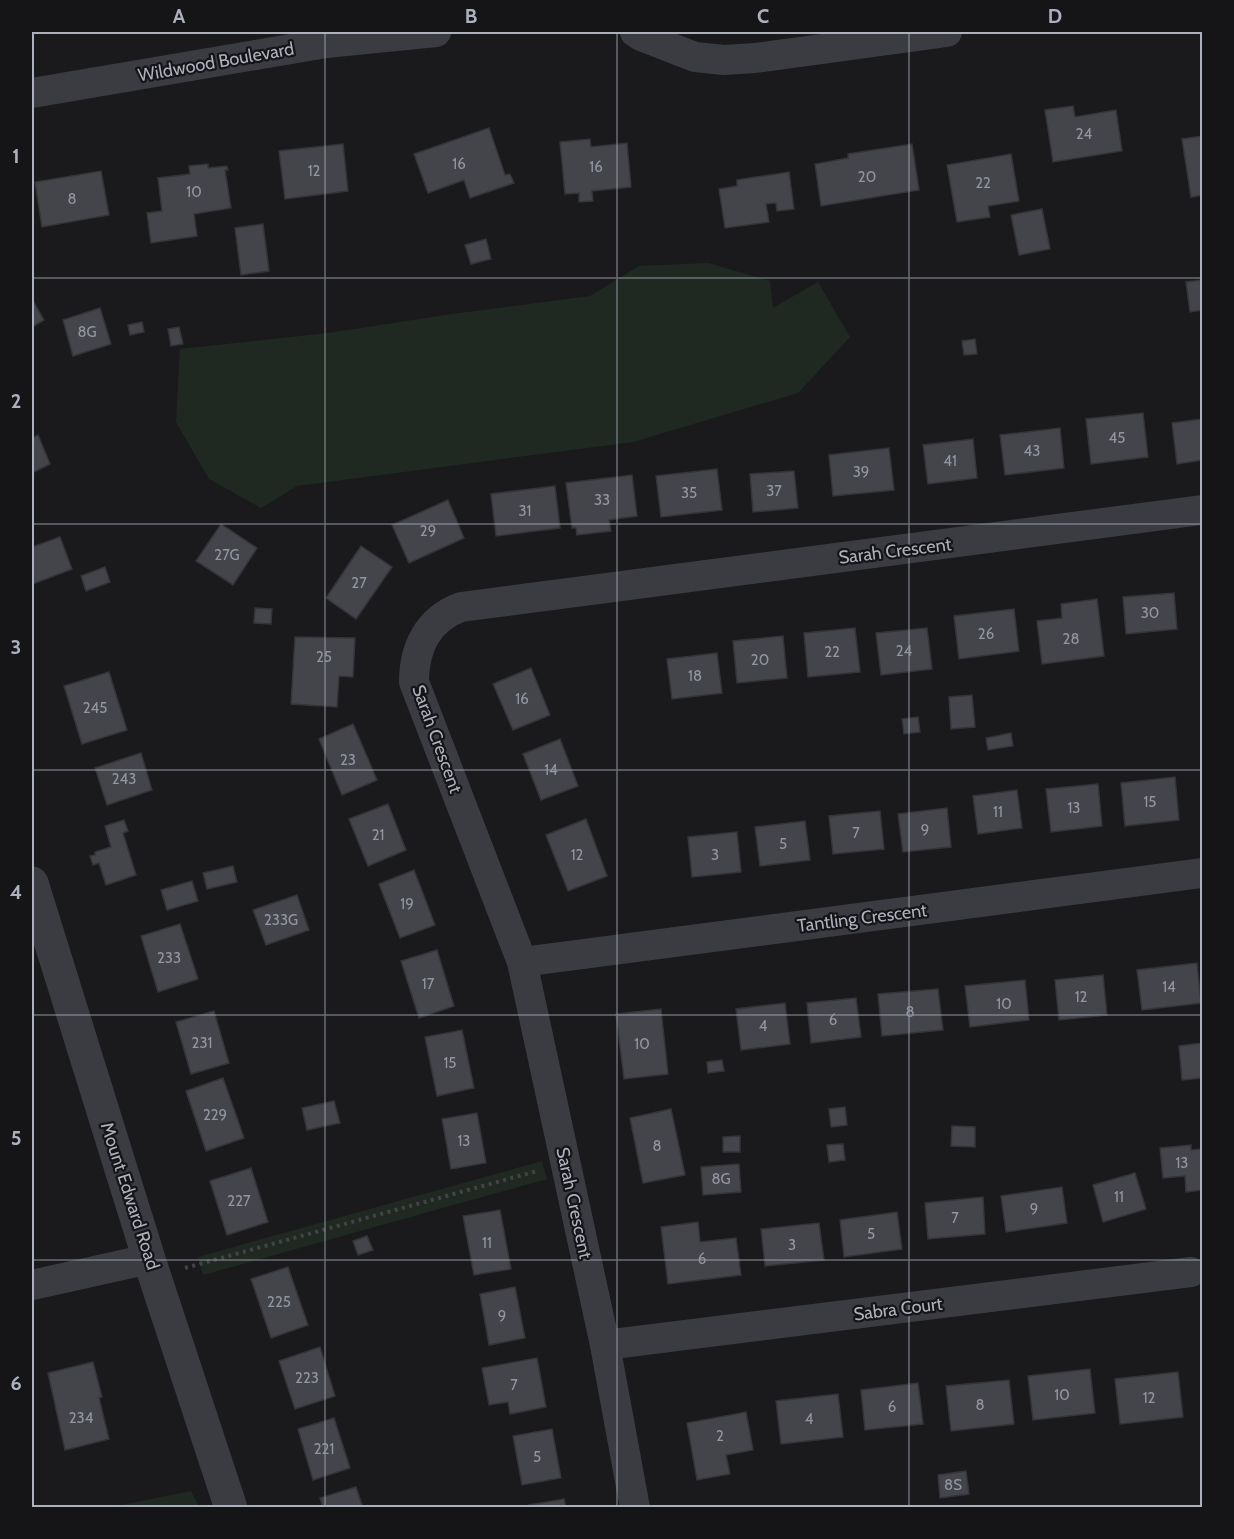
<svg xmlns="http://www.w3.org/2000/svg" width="1234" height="1539" viewBox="0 0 1234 1539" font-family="Cabin,sans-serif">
	<rect width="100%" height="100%" fill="#1a1a1d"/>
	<g fill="#1f2921">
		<path d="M708,263l62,18 3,27 45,-26 32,55 -52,56 -165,49 -336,44 -36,22 -52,-29 -33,-57 4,-73 148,-16 124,-19 138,-18 49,-30z"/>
		<path d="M542,1161l5,18 -344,96 -5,-18z"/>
		<path d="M191,1491l8,16h-87z"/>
	</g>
	<g fill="#44454a" stroke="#343439" stroke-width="1.5">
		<path d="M1073,106l2,11 41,-7 6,41 -69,11 -8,-52z"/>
		<path d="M489,128l16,47 5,-1 4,9 -44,15 -6,-18 -36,13 -14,-39z"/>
		<path d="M1202,136v59l-11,2 -9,-58z"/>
		<path d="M590,139l1,8 36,-4 4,44 -39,4 1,10 -14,1v-9l-14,1 -5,-52z"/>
		<path d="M343,144l5,47 -63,8 -6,-48z"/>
		<path d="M912,144l7,46 -98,16 -6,-42 33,-6v-4z"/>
		<path d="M1011,154l8,47 -31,5 2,11 -33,5 -10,-57z"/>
		<path d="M208,164v4l19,-2 1,4h-3l6,38 -37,6 3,22 -46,7 -4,-30 15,-2 -4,-33 32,-4 -1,-8z"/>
		<path d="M101,171l8,44 -67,12 -7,-45z"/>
		<path d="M789,172l5,37 -17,2 -1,-8 -10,1 3,18 -44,6 -6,-39 18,-3v-6z"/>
		<path d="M1042,209l8,40 -31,6 -8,-40z"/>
		<path d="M263,224l6,47 -28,4 -6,-47z"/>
		<path d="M486,239l5,20 -20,5 -6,-19z"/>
		<path d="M1202,280v30l-12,2 -4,-30z"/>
		<path d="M32,299l12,21 -12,7z"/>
		<path d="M100,308l11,36 -38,12 -10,-36z"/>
		<path d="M142,322l2,10 -14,3 -2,-10z"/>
		<path d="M179,327l4,17 -12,2 -3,-17z"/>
		<path d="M975,339l2,15 -13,1 -2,-14z"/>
		<path d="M1143,413l5,44 -57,7 -5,-45z"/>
		<path d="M1202,419v41l-25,4 -5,-41z"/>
		<path d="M1060,428l4,40 -59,7 -5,-40z"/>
		<path d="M38,435l12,29 -18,9v-35z"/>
		<path d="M973,439l4,39 -49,6 -5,-39z"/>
		<path d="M889,448l5,42 -61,6 -4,-41z"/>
		<path d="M717,469l5,41 -61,7 -5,-41z"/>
		<path d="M794,471l4,37 -45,4 -3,-38z"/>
		<path d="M632,475l5,41 -28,4 2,11 -34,4 -1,-7h-4l-6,-45z"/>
		<path d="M555,486l5,42 -64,8 -5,-42z"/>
		<path d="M448,500l16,38 -55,25 -17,-38z"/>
		<path d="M221,524l36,24 -24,37 -37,-24z"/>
		<path d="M60,537l12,32 -39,15 -1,-37z"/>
		<path d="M361,546l31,21 -36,52 -30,-21z"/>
		<path d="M105,567l5,15 -24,9 -5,-15z"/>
		<path d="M1174,593l3,36 -51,5 -3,-37z"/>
		<path d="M1097,599l7,57 -62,8 -5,-43 25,-3 -1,-14z"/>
		<path d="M255,608l17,1 -1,15 -17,-1z"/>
		<path d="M1014,609l5,42 -60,8 -5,-43z"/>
		<path d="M855,628l5,44 -52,5 -4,-44z"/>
		<path d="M927,628l5,41 -51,6 -5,-42z"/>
		<path d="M783,636l4,42 -50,5 -4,-42z"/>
		<path d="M295,637l60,1 -2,39 -14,-1 -2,31 -46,-3z"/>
		<path d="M717,653l5,40 -50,6 -5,-40z"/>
		<path d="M531,668l19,47 -37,15 -20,-46z"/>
		<path d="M109,672l18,58 -45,14 -18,-58z"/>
		<path d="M972,695l3,32 -24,2 -2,-32z"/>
		<path d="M918,717l2,15 -16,2 -2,-15z"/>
		<path d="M353,724l24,56 -35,15 -23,-56z"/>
		<path d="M1011,733l2,13 -25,4 -2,-12z"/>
		<path d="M560,739l18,47 -37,14 -18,-46z"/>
		<path d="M141,753l11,37 -45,15 -12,-37z"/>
		<path d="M1175,777l4,43 -54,6 -4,-43z"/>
		<path d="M1098,784l4,42 -51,6 -5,-43z"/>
		<path d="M1017,790l5,38 -44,6 -5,-38z"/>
		<path d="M388,804l18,46 -38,16 -19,-47z"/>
		<path d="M947,808l4,39 -48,5 -5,-38z"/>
		<path d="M880,811l4,38 -51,5 -4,-38z"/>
		<path d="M586,819l21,57 -39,15 -22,-56z"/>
		<path d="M124,820l4,11 -5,2 13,42 -30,10 -7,-22 -6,2 -3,-9 5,-1v-3l16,-5 -6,-21z"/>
		<path d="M805,821l5,39 -50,6 -5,-39z"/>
		<path d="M737,832l4,40 -49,5 -4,-40z"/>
		<path d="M233,866l4,16 -30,7 -4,-16z"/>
		<path d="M414,870l21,55 -35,13 -21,-54z"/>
		<path d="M192,881l6,20 -31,9 -6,-20z"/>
		<path d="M297,895l12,35 -43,15 -13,-35z"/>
		<path d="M180,924l18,55 -40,13 -17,-56z"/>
		<path d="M437,950l17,56 -35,12 -18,-57z"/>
		<path d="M1197,963l4,40 -59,7 -5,-40z"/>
		<path d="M1103,975l4,40 -48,5 -4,-40z"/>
		<path d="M1025,980l4,40 -59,7 -5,-41z"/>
		<path d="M938,989l5,41 -61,6 -4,-42z"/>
		<path d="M856,998l5,39 -50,6 -4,-40z"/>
		<path d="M785,1003l5,41 -49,6 -5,-41z"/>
		<path d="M661,1009l7,65 -44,5 -8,-65z"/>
		<path d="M214,1011l15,52 -38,11 -15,-52z"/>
		<path d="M462,1030l12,58 -37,8 -12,-59z"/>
		<path d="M1202,1043v35l-20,2 -3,-34z"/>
		<path d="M722,1060l2,11 -16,2 -1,-11z"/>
		<path d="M223,1078l21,60 -38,13 -20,-60z"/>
		<path d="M334,1101l6,22 -33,7 -5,-22z"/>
		<path d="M845,1107l2,18 -16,2 -2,-18z"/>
		<path d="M671,1109l14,66 -42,8 -13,-65z"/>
		<path d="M477,1113l9,50 -35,6 -9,-50z"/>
		<path d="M952,1126l23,1v20l-24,-1z"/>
		<path d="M740,1136v16h-17v-15z"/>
		<path d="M843,1144l2,16 -16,2 -2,-17z"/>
		<path d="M1191,1145v5l11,-1v41l-16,2 -1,-16 -22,2 -3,-30z"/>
		<path d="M739,1164l2,28 -38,3 -2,-28z"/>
		<path d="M251,1168l17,54 -41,13 -17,-54z"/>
		<path d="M1135,1173l11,36 -43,13 -10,-37z"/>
		<path d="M1062,1187l5,36 -61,9 -5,-36z"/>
		<path d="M983,1197l2,37 -57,5 -3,-36z"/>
		<path d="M500,1210l11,59 -37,6 -11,-59z"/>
		<path d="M897,1212l5,37 -58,8 -4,-37z"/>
		<path d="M698,1222l2,20 36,-4 5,37 -73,9 -7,-57z"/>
		<path d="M819,1223l5,37 -59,6 -4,-37z"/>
		<path d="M367,1236l6,14 -15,5 -5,-14z"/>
		<path d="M288,1267l20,58 -37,13 -20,-59z"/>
		<path d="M515,1287l10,51 -36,7 -9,-51z"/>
		<path d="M320,1347l15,49 -40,13 -16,-48z"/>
		<path d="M537,1358l9,49 -36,7 -2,-12 -19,3 -7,-37z"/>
		<path d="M93,1362l9,35 -3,1 10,41 -44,11 -17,-77z"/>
		<path d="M1090,1369l5,44 -62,7 -5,-44z"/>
		<path d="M1178,1372l5,45 -63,7 -5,-45z"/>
		<path d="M1009,1380l5,44 -63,7 -5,-45z"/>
		<path d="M918,1383l5,41 -58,6 -4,-40z"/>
		<path d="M838,1394l5,43 -62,7 -5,-43z"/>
		<path d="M746,1412l7,38 -27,5 4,19 -33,6 -10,-57z"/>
		<path d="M334,1418l16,50 -37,12 -15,-51z"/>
		<path d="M552,1429l9,49 -39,7 -9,-49z"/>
		<path d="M966,1471l3,23 -29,4 -2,-23z"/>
		<path d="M356,1487l7,21h-40l-3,-10z"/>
		<path d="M564,1499l2,9h-37v-3z"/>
	</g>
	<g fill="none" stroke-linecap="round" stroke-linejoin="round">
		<path stroke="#414349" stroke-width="4" stroke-dasharray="3 4.5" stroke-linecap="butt" d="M185,1268l352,-97"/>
		<g stroke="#3b3c42" stroke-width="30">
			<path d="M635,32l6,4 54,21 29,3 31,-2 192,-26"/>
			<path d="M32,93l294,-50 110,-11"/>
			<path d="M522,962l680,-89"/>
			<path d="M32,1285l117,-26"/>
			<path d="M605,1345l586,-73"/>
			<path d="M635,1508l-30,-163 -83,-383 -108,-280c0,-34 14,-63 47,-75l741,-97"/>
		</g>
		<path stroke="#3b3c42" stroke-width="33" d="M32,883l117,376 82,249"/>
	</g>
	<path fill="none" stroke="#acb1bd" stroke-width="1.5" stroke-opacity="0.55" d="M325,32v1476M617,32v1476M909,32v1476M32,278h1170M32,524h1170M32,770h1170M32,1015h1170M32,1260h1170"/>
	<g text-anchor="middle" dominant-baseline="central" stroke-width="4.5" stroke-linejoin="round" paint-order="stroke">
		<g font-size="15" fill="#9296a0">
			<text x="1084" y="134">24</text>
			<text x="459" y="164">16</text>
			<text x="596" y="167">16</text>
			<text x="314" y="171">12</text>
			<text x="867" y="177">20</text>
			<text x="983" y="183">22</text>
			<text x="194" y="192">10</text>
			<text x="72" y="199">8</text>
			<text x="87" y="332">8G</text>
			<text x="1117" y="438">45</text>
			<text x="1032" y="451">43</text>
			<text x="950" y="461">41</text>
			<text x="861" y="472">39</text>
			<text x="774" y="491">37</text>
			<text x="689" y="493">35</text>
			<text x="602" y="500">33</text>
			<text x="525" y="511">31</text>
			<text x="428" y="531">29</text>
			<text x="227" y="555">27G</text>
			<text x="359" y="583">27</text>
			<text x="1150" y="613">30</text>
			<text x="986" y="634">26</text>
			<text x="1071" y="639">28</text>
			<text x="904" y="651">24</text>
			<text x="832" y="652">22</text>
			<text x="324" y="657">25</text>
			<text x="760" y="660">20</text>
			<text x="695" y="676">18</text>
			<text x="522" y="699">16</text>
			<text x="95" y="708">245</text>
			<text x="348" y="760">23</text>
			<text x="551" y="770">14</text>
			<text x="124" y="779">243</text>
			<text x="1150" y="802">15</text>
			<text x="1074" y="808">13</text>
			<text x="998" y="812">11</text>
			<text x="925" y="830">9</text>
			<text x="856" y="833">7</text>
			<text x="378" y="835">21</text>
			<text x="783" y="844">5</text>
			<text x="577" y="855">12</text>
			<text x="715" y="855">3</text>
			<text x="407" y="904">19</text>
			<text x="281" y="920">233G</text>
			<text x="169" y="958">233</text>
			<text x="428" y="984">17</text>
			<text x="1169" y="987">14</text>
			<text x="1081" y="997">12</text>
			<text x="1004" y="1004">10</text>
			<text x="910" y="1012">8</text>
			<text x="833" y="1020">6</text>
			<text x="763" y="1026">4</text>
			<text x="202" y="1043">231</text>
			<text x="642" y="1044">10</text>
			<text x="450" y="1063">15</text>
			<text x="215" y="1115">229</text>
			<text x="464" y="1141">13</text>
			<text x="657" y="1146">8</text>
			<text x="1182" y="1163">13</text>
			<text x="721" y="1179">8G</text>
			<text x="1119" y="1197">11</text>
			<text x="239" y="1201">227</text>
			<text x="1034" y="1209">9</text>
			<text x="955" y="1218">7</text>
			<text x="871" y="1234">5</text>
			<text x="487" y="1243">11</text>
			<text x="792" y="1245">3</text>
			<text x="702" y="1259">6</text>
			<text x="279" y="1302">225</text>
			<text x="502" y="1316">9</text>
			<text x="307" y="1378">223</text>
			<text x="514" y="1385">7</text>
			<text x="1062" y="1395">10</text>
			<text x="1149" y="1398">12</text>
			<text x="980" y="1405">8</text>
			<text x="892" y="1407">6</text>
			<text x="81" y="1418">234</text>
			<text x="809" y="1419">4</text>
			<text x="720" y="1436">2</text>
			<text x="324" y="1449">221</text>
			<text x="537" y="1457">5</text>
			<text x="953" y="1485">8S</text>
		</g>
		<g font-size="18" fill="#acb1bd" stroke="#151518">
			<text transform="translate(216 62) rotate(-10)">Wildwood Boulevard</text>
			<text transform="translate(895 551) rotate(-7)">Sarah Crescent</text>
			<text transform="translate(437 739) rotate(70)">Sarah Crescent</text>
			<text transform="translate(862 918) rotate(-7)">Tantling Crescent</text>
			<text transform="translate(130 1196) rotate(72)">Mount Edward Road</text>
			<text transform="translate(574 1203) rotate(78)">Sarah Crescent</text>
			<text transform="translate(898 1309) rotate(-7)">Sabra Court</text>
		</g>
	</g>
	<rect width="1234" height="1539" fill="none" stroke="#151518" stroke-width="66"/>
	<rect x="33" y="33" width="1168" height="1473" fill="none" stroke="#acb1bd" stroke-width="2"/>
	<g font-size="20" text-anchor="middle" font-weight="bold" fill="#acb1bd">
		<text x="179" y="23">A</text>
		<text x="471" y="23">B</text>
		<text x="763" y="23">C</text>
		<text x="1055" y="23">D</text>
		<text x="16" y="163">1</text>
		<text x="16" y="408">2</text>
		<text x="16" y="654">3</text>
		<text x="16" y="899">4</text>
		<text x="16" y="1145">5</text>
		<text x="16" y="1390">6</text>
	</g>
</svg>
